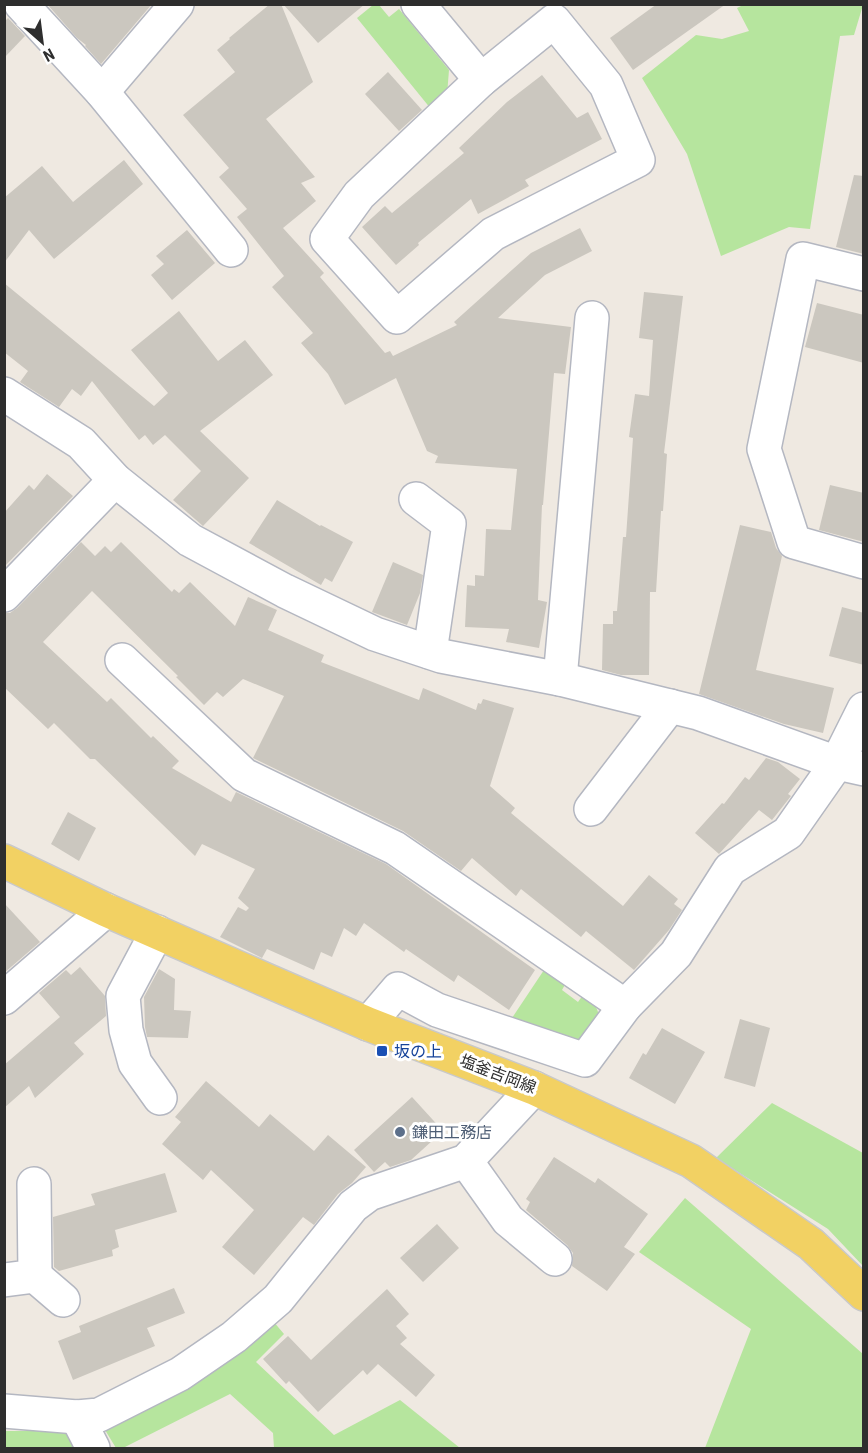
<svg xmlns="http://www.w3.org/2000/svg" width="868" height="1453" viewBox="0 0 868 1453" font-family="'Roboto Condensed','Noto Sans JP',sans-serif">
	<rect width="100%" height="100%" fill="#efe9e1"/>
	<g fill="#b6e59e">
		<path d="M373,5h6l10,12 10,-8 50,61 -2,25 -16,14 -74,-91z"/>
		<path d="M743,5h120l-9,30 -14,1 -30,193 -21,-2 -68,29 -34,-102 -45,-76 54,-43 26,4 27,-8 -12,-23z"/>
		<path d="M546,967l21,14 -5,9 16,12 7,-10 7,5 8,20 -11,19 -18,6 -59,-24z"/>
		<path d="M772,1103l91,50v113l-35,-37 -112,-71z"/>
		<path d="M685,1198l178,156v94h-158l46,-119 -112,-77z"/>
		<path d="M273,1321l11,13 -28,28 78,73 66,-35 60,48h-186l-1,-15 -43,-39 -107,54h-7l-14,-23z"/>
		<path d="M4,1431h67l7,17h-73z"/>
	</g>
	<g fill="#cbc7bf">
		<path d="M47,4h105l-51,60 -16,-18 1,-1 -9,-7z"/>
		<path d="M270,4h11l32,78 -47,37 49,58 -14,6 15,18 -33,27 41,45 -4,4 65,76 5,-2 3,5 64,-31 -3,-3 77,-69 49,-25 12,23 -47,24 -47,43 73,9 -6,47 -11,-1 -11,132h-1l-4,95 9,2 -8,46 -33,-6 3,-13 -44,-2 2,-42 8,1v-11l9,1 2,-47 25,1 6,-61 -82,-6 3,-7 -11,-5 -31,-73 -51,27 -17,-31 -27,-31 12,-10 -41,-46 12,-11 -47,-59 10,-8 -28,-32 10,-9 -46,-53 52,-43 -18,-22 13,-11 -1,-1z"/>
		<path d="M283,4h82l-47,39z"/>
		<path d="M657,4h69l-93,66 -23,-32z"/>
		<path d="M8,18l17,18 -21,22v-36z"/>
		<path d="M388,72l34,38 -23,21 -34,-37z"/>
		<path d="M542,75l35,43 11,-6 14,27 -77,41 4,6 -51,28 -7,-15 -53,44 1,2 -23,20 -34,-38 23,-21 7,7 72,-60 -5,-5 48,-46z"/>
		<path d="M124,160l19,24 -89,75 -25,-29 -25,33v-65l38,-32 31,36z"/>
		<path d="M854,175l10,1v78l-28,-7z"/>
		<path d="M187,230l28,33 -43,37 -21,-25 13,-11 -8,-8z"/>
		<path d="M4,283l150,123 14,-13 -37,-43 48,-39 39,50 27,-21 28,35 -73,56 49,47 -46,48 -30,-26 28,-29 -36,-36 -12,10 -8,-10 -6,5 -47,-59 -11,15 -9,-7 -13,18 -39,-25 8,-11 -24,-19z"/>
		<path d="M644,292l39,4 -19,157 3,1 -4,57h-2l-5,81h-6l-1,83h-28l-19,-5 1,-46h10v-13h4l6,-74h3l7,-99 -4,-1 6,-43 14,2 4,-56 -14,-2z"/>
		<path d="M817,303l47,12v48l-59,-16z"/>
		<path d="M47,474l26,22 -69,71v-54l25,-28 5,5z"/>
		<path d="M830,485l34,8v49l-45,-12z"/>
		<path d="M277,500l43,26 1,-1 32,17 -21,40 -7,-4 -4,7 -72,-42z"/>
		<path d="M740,525l31,7 5,16 6,8 -26,114 78,18 -11,45 -39,-9 -85,-30z"/>
		<path d="M81,542l14,14 10,-10 6,6 10,-10 51,50 2,-3 5,4 11,-11 45,44 13,-29 29,13 -9,20 56,25 -3,7 98,38 4,-12 53,22 2,-7 3,1 2,-5 31,9 -24,78 25,22 -4,5 112,93 26,-31 29,24 -4,5 8,6 -13,20 -35,40 -48,-39 -5,6 -60,-48 -5,7 -44,-38 -11,13 -58,-40 -148,-72 -2,-1 31,-62 -41,-17 -20,18 -6,-5 -13,13 -28,-28 2,-1 -86,-85 -49,51 64,60 4,-4 40,40 2,-2 26,25 -7,7 59,34 5,-10 150,72 149,106 -26,40 -51,-35 -4,7 -48,-33 -2,3 -40,-29 -8,13 -12,-8 -12,29 -11,-5 -7,18 -47,-21 -5,9 -42,-21 18,-30 8,4 3,-3 -11,-10 17,-29 -53,-25 -7,12 -100,-97h-5l-36,-36 -6,6 -44,-42v-74h6l7,-5z"/>
		<path d="M393,562l30,13 -3,18 -13,32 -35,-13z"/>
		<path d="M842,607l22,6v52l-35,-9z"/>
		<path d="M766,758l12,4 22,17 -12,15 3,2 -19,24 -13,-10 -40,44 -24,-21 27,-30 2,1 21,-27 4,3z"/>
		<path d="M68,812l28,16 -17,33 -28,-17z"/>
		<path d="M4,903l36,39 -36,31z"/>
		<path d="M80,967l25,29 1,20 -32,27 10,11 -49,44 -6,-12 -25,22v-43l56,-48 -21,-24 27,-23 5,5z"/>
		<path d="M159,969l16,10 -1,31 17,1 -3,27 -41,-1 -2,-10 -1,-30z"/>
		<path d="M740,1019l30,9 -15,59 -31,-9z"/>
		<path d="M662,1028l43,24 -30,52 -46,-26 14,-25 3,2z"/>
		<path d="M206,1081l53,46 11,-13 44,37 14,-16 38,32 -14,16 -14,11 -24,31 -11,-8 -49,58 -32,-28 32,-37 -43,-40 -8,10 -41,-36 19,-22 -6,-5z"/>
		<path d="M412,1097l31,34 -32,29 -21,7 -5,-5 -11,10 -20,-22z"/>
		<path d="M554,1157l41,26 3,-5 50,36 -24,33 11,7 -28,37 -35,-25 1,-13 -6,-8 -41,-35 4,-8 -4,-3z"/>
		<path d="M165,1173l12,39 -62,18 4,17 -7,3 1,6 -54,15 -5,-4 -1,-50 42,-12 -4,-11z"/>
		<path d="M437,1224l22,24 -36,34 -23,-24z"/>
		<path d="M174,1288l11,25 -38,15 8,18 -82,34 -15,-39 23,-9 -2,-6z"/>
		<path d="M387,1289l22,25 -13,12 11,12 -7,6 35,31 -19,22 -38,-33 -11,11 -4,-5 -45,42 -29,-31 -3,3 -23,-25 25,-23 23,24z"/>
	</g>
	<g fill="none" stroke-linecap="round" stroke-linejoin="round">
		<defs>
			<g id="minor">
				<path d="M21,4l81,88 129,158"/>
				<path d="M418,4l63,76"/>
				<path d="M554,21l52,64 32,75 -145,74 -96,83 -70,-78 32,-44 122,-115z"/>
				<path d="M102,92l75,-88"/>
				<path d="M864,274l-61,-15 -39,190 30,93 70,20"/>
				<path d="M4,394l77,49 34,37 75,60 95,51 90,43 66,22 119,23 138,34 139,50 27,6"/>
				<path d="M416,499l33,25 -19,128"/>
				<path d="M4,595l111,-115"/>
				<path d="M122,660l122,115 151,73 230,158 51,-52 54,-85 58,-36 49,-70 27,-54"/>
				<path d="M560,679l32,-361"/>
				<path d="M591,809l79,-103"/>
				<path d="M157,932l-34,64 3,34 9,33 25,35"/>
				<path d="M4,998l102,-88"/>
				<path d="M368,1024l30,-35 39,21 148,50 40,-54"/>
				<path d="M466,1161l42,59 47,39"/>
				<path d="M35,1276l28,24"/>
				<path d="M4,1280l31,-4 -1,-92"/>
				<path d="M4,1411l73,6 22,-2 81,-41 54,-37 44,-38 75,-93 16,-12 97,-33 68,-73"/>
				<path d="M77,1417l16,31"/>
			</g>
			<path id="major" d="M4,861l102,49 160,70 102,44 166,64 157,73 120,83 53,50"/>
		</defs>
		<use href="#minor" stroke="#b4b7c1" stroke-width="36"/>
		<use href="#major" stroke="#c9c9c9" stroke-width="36"/>
		<use href="#minor" stroke="#fff" stroke-width="33"/>
		<use href="#major" stroke="#f2d163" stroke-width="33"/>
	</g>
	<rect fill="#1a4fb4" stroke="#fff" stroke-width="2" x="376" y="1045" width="12" height="12" rx="3"/>
	<circle fill="#5c6f8a" stroke="#fff" stroke-width="2" cx="400" cy="1132" r="6"/>
	<g text-anchor="middle" dominant-baseline="central" stroke-width="6" stroke-linejoin="round" paint-order="stroke">
		<g font-size="16" fill="#164399" stroke="#fff" text-anchor="start">
			<text x="394" y="1051">坂の上</text>
		</g>
		<g font-size="16" fill="#2e2e2e" stroke="#fff">
			<text transform="translate(498 1074) rotate(21)">塩釜吉岡線</text>
		</g>
		<g font-size="16" fill="#4e5e75" stroke="#fff" text-anchor="start">
			<text x="412" y="1132">鎌田工務店</text>
		</g>
	</g>
	<rect width="868" height="1453" fill="none" stroke="#2e2e2e" stroke-width="12"/>
	<g transform="translate(42 42) rotate(152)" stroke="#ffffff" stroke-width="4.5" paint-order="stroke">
	<path d="M0-4.5L10 22L0 15L-10 22Z" fill="#2e2e2e"/>
	<text y="-9" font-size="16" font-weight="bold" text-anchor="middle" fill="#2e2e2e">N</text>
	</g>
</svg>
